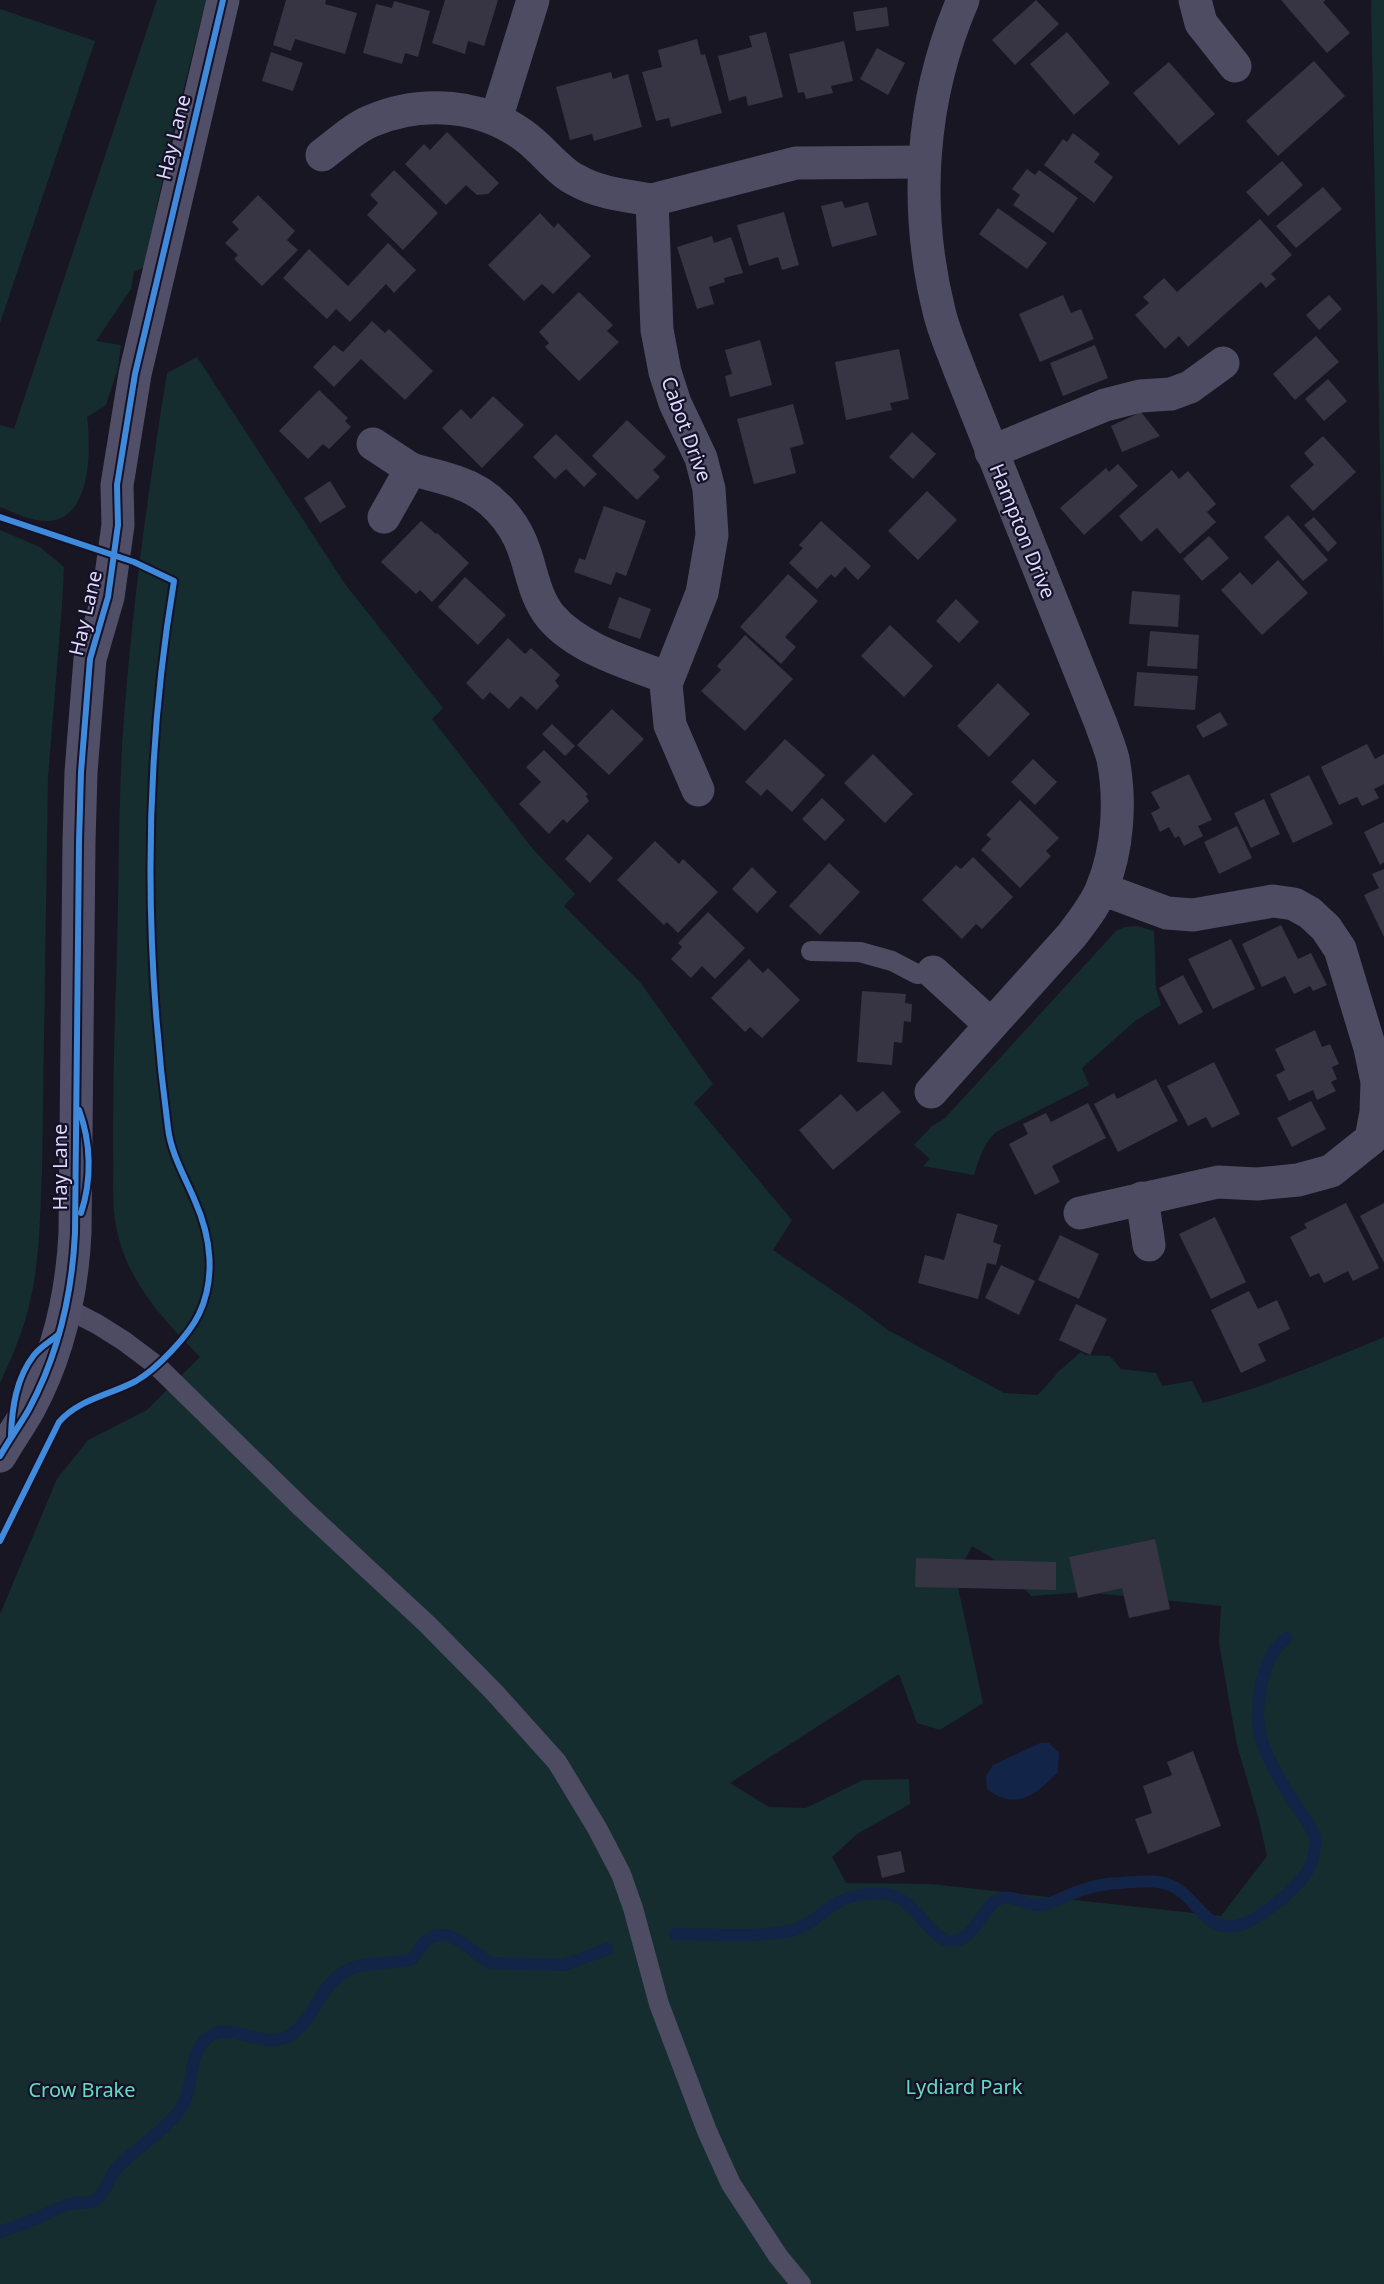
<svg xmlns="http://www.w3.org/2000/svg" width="1384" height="2284" viewBox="0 0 1384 2284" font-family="'Noto Sans',sans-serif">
	<rect width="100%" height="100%" fill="#181622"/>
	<g fill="#152d2f" fill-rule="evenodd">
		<path d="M157,0h49l-35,139 -27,128 -10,5 -3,17 -35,52 25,4 -3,23 -12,37 -19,12c4,30 5,101 -38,104 -17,1 -33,-8 -49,-14v-82l14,4z"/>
		<path d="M1371,0h13v663z"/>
		<path d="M0,9l95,32 -95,282z"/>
		<path d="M197,357l148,227 98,124 -11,11 100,129 43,46 -11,12 76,76 73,102 -19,19 98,117 -19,30 87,59 28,21 116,63 34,2 21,-24 22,-19 4,3 25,1 11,13 35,4 6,13 30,-5 11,22c63,-16 120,-41 181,-66v947h-1384v-670l57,-135 31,-39 59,-30 53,-53c-37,-38 -71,-73 -83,-126 -6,-26 -3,-55 -4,-81 0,-56 1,-112 3,-168 3,-78 2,-157 6,-235 8,-125 25,-250 45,-374zM972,1546l33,20 26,30 54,-4 136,14 -2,37 18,102 22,75 8,36 -46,60 -290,-32 -85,-1 -14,-26 25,-23 53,-30 -1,-25 -46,1 -57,28 -37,-1 -39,-24 169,-109 18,49 23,7 43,-27 -27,-125z"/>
		<path d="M0,530l40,17 24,20 -2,39 -14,171 -6,395c-2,41 -2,84 -11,125 -6,30 -18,58 -31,86z"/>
		<path d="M1137,926l17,5 2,57 5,17 -26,16 -53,47 7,17 -93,47c-13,12 -17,27 -22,43l-51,-9 7,-7 -16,-14 18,-19 13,-8 171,-187 9,-4z"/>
	</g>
	<path fill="#122447" d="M1040,1743h9l10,10 -1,19c-21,22 -43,40 -71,17l-1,-13 7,-11z"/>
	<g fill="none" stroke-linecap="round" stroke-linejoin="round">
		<g stroke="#122447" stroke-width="12">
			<path d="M675,1934c32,0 93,5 121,-5 18,-6 26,-18 41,-26 13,-8 33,-10 48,-9 30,2 44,46 66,47 23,1 30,-32 46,-41 15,-8 27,6 42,5 11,0 22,-7 32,-11 15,-6 32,-11 48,-11 18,-1 41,-5 57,5 20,11 30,43 59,38 21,-3 63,-38 73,-56 4,-6 6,-16 7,-23 2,-16 -12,-31 -20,-43 -13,-21 -30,-47 -35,-70 -5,-25 0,-60 13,-81 3,-6 9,-10 13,-15"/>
			<path d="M0,2232c13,-5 27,-9 40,-15 11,-5 22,-12 34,-14 9,-1 15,2 23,-4 9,-8 12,-22 20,-31 18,-20 54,-41 66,-63 11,-20 5,-48 22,-65 23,-22 53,8 79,-2 26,-9 34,-48 57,-64 19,-14 49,-9 71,-15 5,-6 10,-15 15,-19 23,-17 45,13 63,23l74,2 44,-16"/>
		</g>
	</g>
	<g fill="#373444">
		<path d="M286,0h40l-1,4 32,9 -12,41 -50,-15 -4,12 -18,-6z"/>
		<path d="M445,0h53l-14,46 -16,-5 -3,13 -33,-11z"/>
		<path d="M1036,0l23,24 -44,41 -23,-25z"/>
		<path d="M1281,0h45l-3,2 27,31 -23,20z"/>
		<path d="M394,1l36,10 -12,46 -13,-4 -3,11 -39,-11 13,-49 16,4z"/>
		<path d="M887,7l2,19 -33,5 -3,-19z"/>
		<path d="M766,32l17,65 -35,9 -2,-10 -17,5 -11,-45 34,-9 -3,-11z"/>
		<path d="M1067,32l43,51 -36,32 -44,-51z"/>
		<path d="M697,39l4,16 4,-1 17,59 -51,14 -2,-9 -13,3 -14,-49 20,-5 -4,-17z"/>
		<path d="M844,41l9,40 -22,5 2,7 -27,6 -2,-7 -6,1 -9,-39z"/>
		<path d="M877,48l28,15 -17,32 -28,-16z"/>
		<path d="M271,52l32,11 -10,28 -31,-10z"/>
		<path d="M1314,61l31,35 -67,60 -32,-35z"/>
		<path d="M1169,62l46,52 -36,31 -46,-52z"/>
		<path d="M611,72l2,7 15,-5 14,53 -48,14 -2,-7 -22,6 -14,-53z"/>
		<path d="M447,132l52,51 -11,11 -11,1 -11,-10 -20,20 -41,-41 19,-20 6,6z"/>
		<path d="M1073,133l27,21 -6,8 19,15 -19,26 -50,-38 19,-26 4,3z"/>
		<path d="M1282,161l21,24 -35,31 -22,-24z"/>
		<path d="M1027,169l8,6 4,-5 39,28 -25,35 -40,-28 7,-10 -8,-6z"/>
		<path d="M394,170l44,43 -35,37 -36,-35 11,-12 -8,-8z"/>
		<path d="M1323,187l19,22 -46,39 -20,-22z"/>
		<path d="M258,195l37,36 -8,9 11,10 -36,36 -28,-27 4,-4 -13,-12 14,-14 -7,-7z"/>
		<path d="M842,201l3,7 23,-6 9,33 -45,12 -11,-41z"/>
		<path d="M998,208l49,35 -20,26 -48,-35z"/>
		<path d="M784,212l15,53 -17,5 -4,-13 -29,9 -12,-41z"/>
		<path d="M540,213l14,15 4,-5 33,33 -38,38 -11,-10 -18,17 -36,-36z"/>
		<path d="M1260,219l32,36 -21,19 5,5 -10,9 -5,-6 -73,65 -9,-11 -14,13 -30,-34 14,-12 -6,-6 21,-19 13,14z"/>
		<path d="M712,236l2,7 17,-6 12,36 -19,5 1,4 -16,5 5,17 -17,5 -20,-62z"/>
		<path d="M388,243l28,27 -22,23 -8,-9 -36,38 -14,-13 -9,10 -44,-41 26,-29 39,37z"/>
		<path d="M579,292l34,33 -6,6 12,11 -40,39 -34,-34 4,-4 -10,-11z"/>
		<path d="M1063,295l8,18 10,-4 13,30 -54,23 -21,-48z"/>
		<path d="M1329,295l13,14 -23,21 -13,-15z"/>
		<path d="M372,321l13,12 4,-4 44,42 -28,29 -44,-41 -27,28 -21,-20 21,-22 9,7z"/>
		<path d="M1316,336l23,26 -44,38 -22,-26z"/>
		<path d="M760,340l12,45 -42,12 -5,-21 7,-2 -7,-24z"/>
		<path d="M1095,345l13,33 -45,18 -13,-33z"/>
		<path d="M899,349l10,50 -19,4 2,7 -46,10 -11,-58z"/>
		<path d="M1328,379l19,22 -23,20 -19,-22z"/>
		<path d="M319,390l29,28 -3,3 6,6 -22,22 -6,-5 -15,15 -29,-28z"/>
		<path d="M493,396l31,29 -42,43 -40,-40 19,-19 10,10z"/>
		<path d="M793,404l11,40 -14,4 6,25 -42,11 -17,-65z"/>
		<path d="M1141,412l19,24 -38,16 -11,-26z"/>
		<path d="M627,420l39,37 -13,13 7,7 -23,23 -45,-44z"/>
		<path d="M912,432l24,22 -23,25 -24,-22z"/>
		<path d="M556,434l41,40 -13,13 -18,-18 -11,10 -22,-22z"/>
		<path d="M1323,436l33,36 -43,39 -23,-25 24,-21 -10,-12z"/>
		<path d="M1118,464l20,22 -54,49 -24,-27 46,-40 3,4z"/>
		<path d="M1172,470l7,9 9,-8 28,33 -9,8 9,10 -36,32 -23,-26 -16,14 -22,-26z"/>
		<path d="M330,481l16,26 -26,16 -16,-25z"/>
		<path d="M927,491l30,29 -39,40 -30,-29z"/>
		<path d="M604,506l42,15 -20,55 -10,-4 -5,13 -37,-13 5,-14 6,2z"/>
		<path d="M1288,515l40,45 -25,21 -39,-44z"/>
		<path d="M1314,517l23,26 -9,9 -24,-27z"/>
		<path d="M421,521l15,13 1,-1 32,30 -37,39 -12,-12 -4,4 -35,-32z"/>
		<path d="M821,521l50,45 -13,14 -13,-13 -10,11 -4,-4 -14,15 -28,-26 14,-15 -4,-3z"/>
		<path d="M1209,536l20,22 -27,23 -19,-22z"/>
		<path d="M1278,560l30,33 -46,42 -41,-45 19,-18 12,13z"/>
		<path d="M788,574l30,27 -33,36 11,10 -15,17 -41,-37z"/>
		<path d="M465,577l41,38 -28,30 -40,-38z"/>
		<path d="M1132,591l48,4 -2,32 -49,-3z"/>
		<path d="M619,597l32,12 -11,30 -32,-11z"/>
		<path d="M956,599l23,23 -20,21 -23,-22z"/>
		<path d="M890,625l43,41 -29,31 -43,-41z"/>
		<path d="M1150,631l49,4 -2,34 -50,-3z"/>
		<path d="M745,635l48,44 -48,52 -44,-40 20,-21 -4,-4z"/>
		<path d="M508,638l17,16 6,-6 29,27 -5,6 4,5 -22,24 -16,-14 -12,13 -19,-17 -7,8 -17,-17z"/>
		<path d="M1137,672l61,4 -3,34 -61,-4z"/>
		<path d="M998,683l32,31 -41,43 -32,-31z"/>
		<path d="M612,709l32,30 -35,36 -32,-30z"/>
		<path d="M1220,712l8,13 -25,13 -7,-12z"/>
		<path d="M552,724l23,22 -10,10 -23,-22z"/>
		<path d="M785,739l40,36 -33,37 -25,-23 -6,7 -16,-14z"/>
		<path d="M1367,744l8,15 9,-5v30l-10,5 5,9 -17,8 -5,-9 -18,8 -18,-38z"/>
		<path d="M544,750l44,44 -2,2 3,5 -22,22 -4,-4 -14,15 -30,-30 22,-22 -15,-15z"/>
		<path d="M873,754l40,40 -28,29 -41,-40z"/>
		<path d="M1033,759l24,23 -22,23 -24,-23z"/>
		<path d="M1189,774l23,46 -14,6 5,10 -19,10 -5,-10 -4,2 -6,-11 -9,5 -9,-19 9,-5 -9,-16z"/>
		<path d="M1309,775l24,49 -40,19 -23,-49z"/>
		<path d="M822,798l23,22 -20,21 -23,-22z"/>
		<path d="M1264,799l16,35 -29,14 -17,-35z"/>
		<path d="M1020,800l39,38 -13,13 5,5 -31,32 -39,-38 10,-11 -5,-4z"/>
		<path d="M1384,822v40l-4,3 -16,-33z"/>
		<path d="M1237,826l15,32 -33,16 -15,-32z"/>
		<path d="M588,834l25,24 -23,25 -25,-24z"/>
		<path d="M655,841l24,23 4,-5 35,33 -40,41 -11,-11 -3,3 -47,-45z"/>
		<path d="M973,857l40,40 -31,32 -6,-5 -14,15 -40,-39 34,-35 5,4z"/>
		<path d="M829,863l31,29 -40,43 -31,-29z"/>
		<path d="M752,867l25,25 -20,21 -25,-24z"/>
		<path d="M1384,869v68l-20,-42 15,-7 -7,-14z"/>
		<path d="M708,912l37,36 -30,31 -13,-13 -11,12 -20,-19 11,-12 -4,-4z"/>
		<path d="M1281,925l17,34 13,-6 16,32 -14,6 -3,-5 -16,8 -9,-18 -23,11 -20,-43z"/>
		<path d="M1231,939l24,50 -42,20 -25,-50z"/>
		<path d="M749,959l14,14 5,-5 32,32 -38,38 -12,-11 -5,5 -34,-34z"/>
		<path d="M1183,975l20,37 -24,13 -20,-37z"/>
		<path d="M862,991l44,3 -1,9 7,1 -1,18 -7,-1 -2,22 -8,-1 -2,23 -35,-3z"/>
		<path d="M1315,1030l7,17 8,-3 9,20 -7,3 5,12 -6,3 5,9 -19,9 -4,-10 -24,11 -13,-26 9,-5 -10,-21z"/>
		<path d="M1214,1062l26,52 -28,14 -6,-11 -18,9 -21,-40z"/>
		<path d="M1156,1079l22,42 -60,31 -24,-48 20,-11 3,6z"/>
		<path d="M883,1091l18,21 -68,58 -34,-40 42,-36 16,18z"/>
		<path d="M1311,1101l15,28 -34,18 -15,-29z"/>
		<path d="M1088,1103l18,35 -54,28 8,16 -25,13 -26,-51 19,-10 -5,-10 23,-11 5,9z"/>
		<path d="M1346,1203l33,65 -26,13 -5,-10 -24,12 -5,-10 -9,4 -20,-40 17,-9 -3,-4z"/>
		<path d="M1384,1203v60l-24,-47z"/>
		<path d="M957,1213l41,12 -5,17 8,3 -5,20 -9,-2 -9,36 -60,-16 7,-28 19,5z"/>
		<path d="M1215,1217l31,65 -35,17 -32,-65z"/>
		<path d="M1060,1235l39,19 -20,45 -41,-19z"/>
		<path d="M1001,1265l34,16 -16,34 -34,-17z"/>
		<path d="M1249,1291l9,18 19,-9 13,29 -32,15 8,17 -25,12 -30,-63z"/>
		<path d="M1076,1304l31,15 -17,36 -31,-15z"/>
		<path d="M1155,1539l15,70 -41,9 -7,-30 -44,10 -9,-41z"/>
		<path d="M916,1558l140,4v28l-141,-3z"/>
		<path d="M1193,1751l28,75 -73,28 -13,-35 17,-6 -9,-27 29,-11 -5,-13z"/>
		<path d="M901,1851l4,21 -23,6 -5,-22z"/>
	</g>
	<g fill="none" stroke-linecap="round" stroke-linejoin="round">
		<g stroke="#4d4c62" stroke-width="20">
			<path d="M811,951l49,1 32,9 25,13 16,-2"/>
			<path d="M66,1308l31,16 27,17 32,24 146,143 125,116 68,69 62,69 40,66 24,46 12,34 26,96 48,127 24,53 47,72 23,28"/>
		</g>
		<g stroke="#4d4c62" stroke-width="33">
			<path d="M1195,0l6,23 34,43"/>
			<path d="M496,119l37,-119"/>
			<path d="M322,155c15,-11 32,-27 49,-34 51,-22 112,-17 156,17 17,13 31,33 49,42 22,13 51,16 76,20"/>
			<path d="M373,444l38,25"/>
			<path d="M991,452l114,-47 35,-9 31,-2 19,-7 33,-24"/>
			<path d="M384,517l27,-48c16,5 33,8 48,14 30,10 55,37 65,67 8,22 11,48 27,67 27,32 80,47 117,61"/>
			<path d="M698,790l-28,-65 -4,-41 36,-91 10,-58 -3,-46 -8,-31 -26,-55 -10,-31 -8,-42 -5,-130 144,-37 127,-1"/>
			<path d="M933,972l57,52"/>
			<path d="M931,1092l141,-157c11,-15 23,-29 30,-47 16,-38 19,-88 11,-129 -3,-12 -8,-23 -12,-35l-141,-353c-7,-19 -15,-37 -20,-56 -27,-106 -20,-215 23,-315"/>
			<path d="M1142,1198l7,47"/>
			<path d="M1080,1213l138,-31 39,2 41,-4 33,-9 40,-32 5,-27 1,-30 -7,-34 -30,-99 -14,-21 -16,-15 -16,-9 -21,-3 -80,14 -26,-2 -65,-24"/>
		</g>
		<path stroke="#514f68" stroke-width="33" d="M0,1456c9,-16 20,-31 29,-47 29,-54 43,-115 46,-176l4,-391 2,-70 9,-113 18,-62 10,-72 -1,-40 18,-111 88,-374"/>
		<defs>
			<g id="cycleway">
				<path d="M0,517l134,45 40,19c-30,180 -30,367 -6,547 3,26 17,49 27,73 16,36 21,77 4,113 -10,21 -42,55 -63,67 -26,14 -57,18 -77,41l-59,119"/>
				<path d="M79,1110c12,32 13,70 2,103"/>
				<path d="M11,1435c1,-27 5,-57 23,-80 6,-8 17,-14 25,-21"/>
				<path d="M0,1456c9,-16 20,-31 29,-47 29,-54 43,-115 46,-176l4,-391 2,-70 9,-113 18,-62 10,-72 -1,-40 18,-111 88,-374"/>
			</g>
		</defs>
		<use href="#cycleway" stroke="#151127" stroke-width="10"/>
		<use href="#cycleway" stroke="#408adc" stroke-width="6"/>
	</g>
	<g text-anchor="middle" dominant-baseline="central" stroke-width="4.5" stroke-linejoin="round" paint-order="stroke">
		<g font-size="20" fill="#ded9fd" stroke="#151127">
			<text transform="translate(173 137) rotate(-76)">Hay Lane</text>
			<text transform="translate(687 429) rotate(70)">Cabot Drive</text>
			<text transform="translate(1023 531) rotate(68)">Hampton Drive</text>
			<text transform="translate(85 613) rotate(-77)">Hay Lane</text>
			<text transform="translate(59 1167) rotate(-90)">Hay Lane</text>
		</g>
		<g font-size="20" fill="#67dbc2" stroke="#151127">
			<text x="964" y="2086">Lydiard Park</text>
			<text x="82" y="2089">Crow Brake</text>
		</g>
	</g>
</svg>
